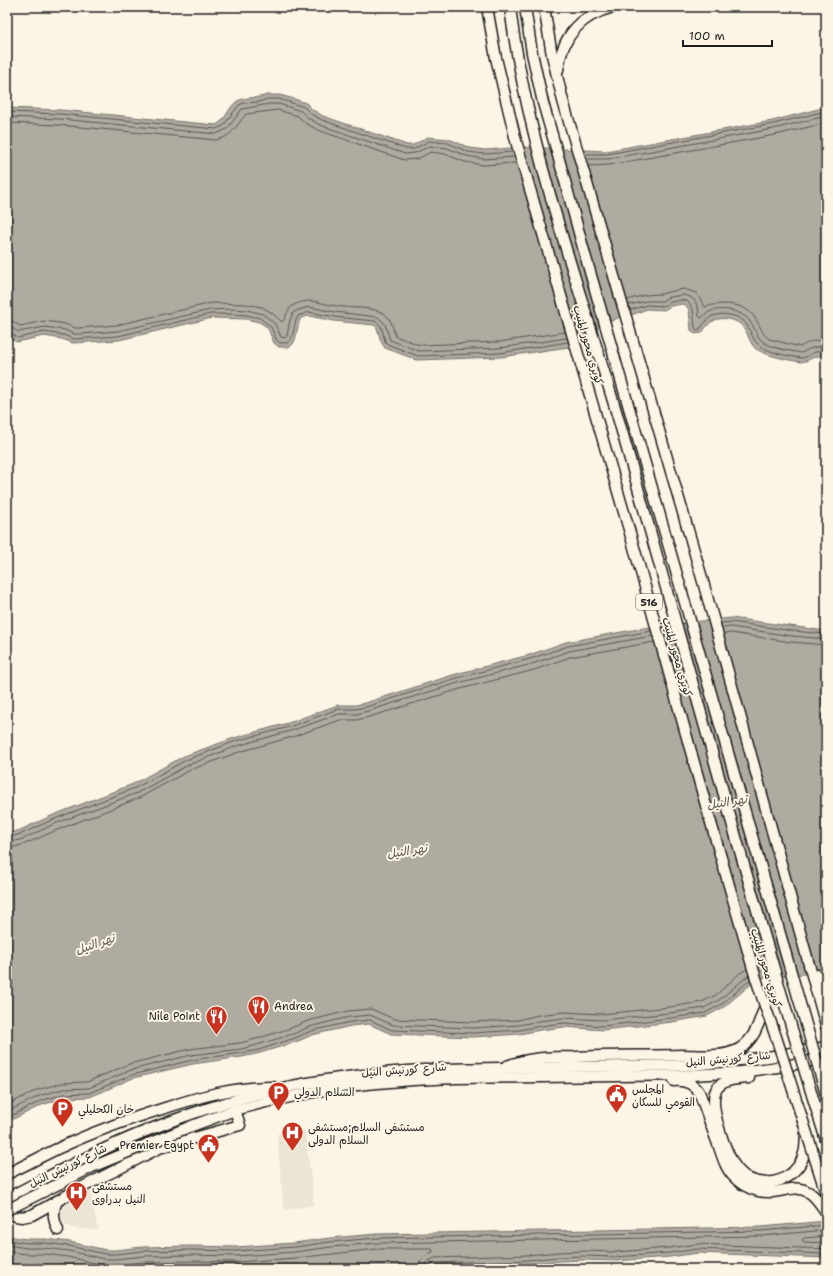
<svg xmlns="http://www.w3.org/2000/svg" width="833" height="1276" viewBox="0 0 833 1276" font-family="'Shantell Sans','Playpen Sans Arabic',sans-serif">
	<rect width="100%" height="100%" fill="#fcf5e5"/>
	<filter id="ink" filterUnits="userSpaceOnUse"><feTurbulence type="fractalNoise" baseFrequency=".025" numOctaves="2"/><feDisplacementMap in="SourceGraphic" scale="8" xChannelSelector="R" yChannelSelector="G"/><feConvolveMatrix kernelMatrix="1 2 1 2 8 2 1 2 1" color-interpolation-filters="sRGB"/></filter>
	<g filter="url(#ink)">
		<g fill="#ebe5d6">
			<path d="M305,1130l9,75 -30,5 -7,-76z"/>
			<path d="M90,1189l8,41 -20,-1 -9,-2 -8,-5 -2,-7 4,-13z"/>
		</g>
		<g fill="#b0aba1" stroke="#75726c">
			<path d="M267,95h13l14,4 12,4 7,7 10,6 84,29h6l15,-8 21,2 21,9 15,2 39,-3 82,4 166,-30 54,-14v251c-10,-6 -15,3 -25,4 -13,-2 -34,-6 -45,-13 -6,-5 -8,-15 -12,-21 -6,-9 -23,-12 -31,-7 -5,3 -8,7 -11,12l-7,1 -4,-4 -2,-20 -3,-5 -4,-1 -11,2 -7,4 -17,-1 -13,5 -12,2 -36,17 -12,11 -6,3 -67,10 -84,3 -32,-12 -4,-6 -4,-14 -3,-3 -40,-4 -25,-5 -8,2 -2,4 -4,18 -2,4 -4,3h-10l-5,-4 -6,-14 -4,-4 -5,-3 -13,-3 -34,-1 -93,22 -46,3 -11,-4 -18,-3 -27,6 -6,-3 -2,-3 -2,-7v-221l54,2 155,15c10,-5 12,-17 20,-23 8,-6 22,-3 31,-7z"/>
			<path d="M731,618l95,13v341l-65,6 -11,7 -26,22 -17,9 -35,6 -69,8 -39,-3 -24,3 -20,4 -47,3 -82,-3 -22,-10 -18,2 -39,9 -16,7 -36,11 -18,4 -49,7 -60,14 -43,19 -26,1 -22,7 -35,17v-288l13,-4 31,-14 82,-32 51,-28 50,-18 54,-15 50,-18h18l9,-2 91,-29 73,-19 37,-13 89,-16z"/>
			<path d="M826,1221v37l-128,-5 -28,4 -54,4 -32,-1 -25,1 -31,3 -54,1 -59,4h-408v-33l20,3h19l24,3 36,8h9l28,-3 49,-1 44,1 58,-4 36,-5 47,-4 384,-7z"/>
		</g>
		<g fill="none" stroke-linecap="round" stroke-linejoin="round">
			<g stroke="#575551" stroke-width="1">
				<path d="M7,112l53,2 156,15 7,-3 16,-21 5,-2 14,-1 10,-3h11l25,8 7,7 11,6 84,29h8l15,-8 19,2 20,9 17,2 28,-2"/>
				<path d="M7,117l53,2 156,15 11,-5 15,-20 27,-5h10l22,7 7,7 12,7 85,29 10,-1 15,-7 17,2 20,8 17,3 30,-2"/>
				<path d="M7,123l52,2 157,15c15,-2 21,-15 30,-26l32,-4 20,6 7,7 13,7 86,30 13,-1 14,-7 14,2 20,8 18,3 33,-2"/>
				<path d="M585,154h22l166,-30 53,-13"/>
				<path d="M586,159h22l165,-30 53,-13"/>
				<path d="M588,166l21,-1 166,-30 51,-12"/>
				<path d="M627,300l18,-5 16,-1 7,-2 16,-3 12,4 9,14c16,-5 40,-5 50,11 5,7 7,16 14,21l31,8c9,-5 16,-8 26,-6"/>
				<path d="M629,305l17,-4h16l7,-4 15,-2 6,2 4,3 4,7 1,9 2,2c3,-2 6,-5 10,-7 13,-4 33,0 40,12 4,5 6,14 11,18 8,7 29,10 39,12 9,-4 14,-8 25,-5"/>
				<path d="M630,310l17,-5 16,1 8,-4 11,-2 5,1 2,2 4,6 2,19 2,2 3,-1c4,-5 7,-11 13,-13 10,-4 28,-1 34,9 4,7 6,16 13,21 11,7 28,10 41,12 11,-1 11,-10 25,-5"/>
				<path d="M7,321l7,1 6,4 25,-5 20,3 10,4h4l38,-3 95,-22 34,1 16,3 10,6 10,9c5,-5 5,-14 12,-17 4,-2 10,-4 15,-4 9,0 18,4 27,5 15,3 37,0 49,8 7,6 8,14 10,22l25,9 79,-3 66,-10"/>
				<path d="M7,327l5,1 6,4 27,-5 20,3 9,4h6l38,-3 92,-21 20,-1 17,1 16,4 12,10 6,13 4,1 2,-2 3,-16 3,-7 5,-3 11,-3 26,5 43,5 7,7 5,16 29,11 81,-3 67,-10"/>
				<path d="M7,332c4,0 7,4 11,6l26,-6 19,3 11,4 44,-3 93,-22h19l16,1 14,3 11,9 6,14 3,2h7c8,-5 6,-19 11,-27l11,-4 26,5 40,4 6,5 4,15 2,3 31,12 82,-3 68,-11"/>
				<path d="M721,623l10,-1 62,9 33,3"/>
				<path d="M722,628l9,-1 61,9 34,3"/>
				<path d="M724,634l7,-1 60,9 35,3"/>
				<path d="M7,838l14,-4 31,-14 83,-32 51,-28 50,-19 53,-14 49,-18h18l10,-2 91,-29 73,-19 38,-13 83,-15"/>
				<path d="M7,843l16,-4 31,-15 83,-31 51,-28 49,-19 53,-15 49,-17h18l11,-3 90,-28 74,-19 37,-13 83,-15"/>
				<path d="M7,849l18,-5 32,-14 82,-32 51,-28 49,-18 53,-15 48,-17h17l12,-3 91,-28 74,-19 36,-13 84,-15"/>
				<path d="M7,1105l30,-15 25,-7 25,-1 42,-18 61,-15 50,-6 16,-4 35,-11 17,-7 40,-10 23,-2 23,10 79,3 45,-2 20,-5 25,-3 39,2 68,-7 32,-5 14,-7 24,-22 7,-4"/>
				<path d="M7,1112l32,-16 24,-7 26,-1 42,-18 60,-15 50,-6 16,-4 36,-11 16,-7 40,-10 21,-2 23,10 80,3 46,-3 20,-4 25,-3 39,2 67,-7 34,-5 15,-8 30,-25"/>
				<path d="M7,1118l34,-17 22,-7 26,-1 43,-18 60,-15 50,-7 17,-3 36,-12 16,-7 39,-9 20,-2 22,10 81,3 46,-3 21,-4 24,-3 39,3 68,-8 34,-5 17,-9 28,-24"/>
				<path d="M826,1236l-22,2 -2,2 2,2 22,1"/>
				<path d="M7,1240l20,3h18l24,3 36,8h10l28,-3 49,-1 44,1 59,-4 35,-5 47,-4 384,-7 65,-6"/>
				<path d="M7,1245l20,3h18l24,3 35,8h11l29,-3 48,-1 44,1 59,-4 36,-5 46,-4 384,-7 65,-6"/>
				<path d="M7,1251l19,3h19l23,3 35,8h11l30,-3 48,-1 45,1 59,-4 81,-9h55l1,3c-9,3 -14,8 -14,17"/>
				<path d="M425,1269l2,-7 7,-4 94,-3 30,-3 26,-1 32,1 53,-4 29,-4 128,5"/>
				<path d="M430,1269l1,-4 3,-2 94,-3 30,-3 26,-1 32,1 53,-4 29,-4 128,5"/>
			</g>
			<defs>
				<g id="highway">
					<path d="M544,7l8,48 11,46 139,477 124,448"/>
					<path d="M558,70c4,-35 23,-55 56,-63"/>
					<path d="M818,975l8,23"/>
					<path d="M507,1066c22,-9 45,-9 68,-9 36,-2 71,-1 107,-2 18,0 41,3 57,-6 16,-9 20,-27 26,-43"/>
					<path d="M749,1078c-11,1 -27,1 -33,12 -8,16 11,67 22,80 14,17 40,16 55,2 11,-10 14,-24 12,-39"/>
					<path d="M674,1081c11,-1 19,2 25,11 7,17 12,35 19,52 4,11 7,24 16,33 9,10 24,16 38,15 15,-1 24,-8 38,1 7,5 11,12 16,19"/>
					<path d="M189,1127l46,-17 31,-8 68,-14 32,-4 47,-4 43,-2 238,-3 46,-3 45,-6 41,-8"/>
					<path d="M7,1174c21,-10 42,-22 63,-31 31,-14 63,-25 95,-35 36,-12 69,-21 108,-21"/>
					<path d="M7,1198c35,-18 70,-37 106,-53 67,-30 140,-54 213,-65 38,-6 76,-9 114,-11l253,-4 75,-8 58,-10"/>
					<path d="M57,1201c-5,10 -4,19 1,29"/>
					<path d="M7,1210l3,4 6,2 6,1 10,-2 41,-23 86,-44 81,-23 -5,-15"/>
				</g>
			</defs>
			<use href="#highway" stroke="#1c1c1c" stroke-width="13"/>
			<use href="#highway" stroke="#fcf5e5" stroke-width="10"/>
			<defs>
				<g id="highway-bridge">
					<path d="M487,7l9,51 20,83 114,392 75,269 49,170 11,34 11,31 50,156"/>
					<path d="M510,7c18,146 73,288 113,428 67,236 130,472 203,705"/>
					<path d="M525,7l7,46 11,50 14,49 27,99 242,843"/>
					<path d="M7,1210l85,-43 97,-40"/>
				</g>
			</defs>
			<use href="#highway-bridge" stroke="#1c1c1c" stroke-width="13" stroke-linecap="butt"/>
			<use href="#highway-bridge" stroke="#fcf5e5" stroke-width="10"/>
		</g>
	</g>
	<defs>
		<symbol id="restaurant-pin" viewBox="-11 -11 22 30"><path d="M0 17L-7.5 6A9.5 9.5 0 1 1 7.5 6Z" fill="#c8321e" stroke="#fcf5e5"/><path d="M-5-6h1v4h1v-4h1v4h1v-4h1v5L-1.5 .5V6h-2V.5L-5-1ZM5-6V6H3V1.5H1.5Q1.5-4 5-6Z" fill="#fff"/></symbol>
		<symbol id="parking-pin" viewBox="-11 -11 22 30"><path d="M0 17L-7.5 6A9.5 9.5 0 1 1 7.5 6Z" fill="#c8321e" stroke="#fcf5e5"/><path d="M-3.5-5.5H1a3.5 3.5 0 0 1 0 7H-1V5.5H-3.5ZM-1-3.4V-.6H.8a1.4 1.4 0 0 0 0-2.8Z" fill="#fff"/></symbol>
		<symbol id="civic-pin" viewBox="-11 -11 22 30"><path d="M0 17L-7.5 6A9.5 9.5 0 1 1 7.5 6Z" fill="#c8321e" stroke="#fcf5e5"/><path d="M-.6-6.5H3V-4.5H.6V-3L4-1V1h2V6H-6V1h2V-1L-.6-3ZM-1.2 2.5V6h2.4V2.5Z" fill="#fff"/></symbol>
		<symbol id="hospital-pin" viewBox="-11 -11 22 30"><path d="M0 17L-7.5 6A9.5 9.5 0 1 1 7.5 6Z" fill="#c8321e" stroke="#fcf5e5"/><path d="M-5-5h3v3.5h4V-5h3V5h-3V1.5h-4V5h-3Z" fill="#fff"/></symbol>
	</defs>
	<g fill-rule="evenodd">
		<use href="#restaurant-pin" x="246" y="994" width="25" height="34"/>
		<use href="#restaurant-pin" x="204" y="1004" width="25" height="34"/>
		<use href="#parking-pin" x="266" y="1080" width="25" height="34"/>
		<use href="#civic-pin" x="604" y="1082" width="25" height="34"/>
		<use href="#parking-pin" x="50" y="1096" width="25" height="34"/>
		<use href="#hospital-pin" x="280" y="1120" width="25" height="34"/>
		<use href="#civic-pin" x="196" y="1132" width="25" height="34"/>
		<use href="#hospital-pin" x="64" y="1180" width="25" height="34"/>
	</g>
	<g text-anchor="middle" dominant-baseline="central" stroke-width="4" stroke-linejoin="round" paint-order="stroke">
		<rect fill="#fcf5e5" stroke="#5f5d58" stroke-width="1" x="636" y="594" width="26" height="16" rx="3"/>
		<g font-size="10" font-weight="bold" fill="#1c1c1c">
			<text x="649" y="602">516</text>
		</g>
		<g font-size="11" fill="#1c1c1c" stroke="#fcf5e5">
			<text transform="translate(588 345) rotate(74)">كوبري محور المنيب</text>
			<text transform="translate(677 657) rotate(74)">كوبري محور المنيب</text>
			<text transform="translate(766 968) rotate(73)">كوبري محور المنيب</text>
			<text transform="translate(728 1059) rotate(-5)">شارع كورنيش النيل</text>
			<text transform="translate(404 1070) rotate(-4)">شارع كورنيش النيل</text>
			<text transform="translate(68 1166) rotate(-26)">شارع كورنيش النيل</text>
		</g>
		<g font-size="11" fill="#1c1c1c" stroke="#fcf5e5" text-anchor="start">
			<text x="274" y="1006">Andrea</text>
			<text x="200" y="1016" text-anchor="end">Nile Point</text>
			<text x="632" y="1089">المجلس<tspan x="632" dy="13">القومي للسكان</tspan></text>
			<text x="294" y="1092">السلام الدولي</text>
			<text x="78" y="1109">خان الكحليلي</text>
			<text x="308" y="1127">مستشفى السلام;مستشفى<tspan x="308" dy="13">السلام الدولى</tspan></text>
			<text x="194" y="1145" text-anchor="end">Premier Egypt</text>
			<text x="92" y="1186">مستشفى<tspan x="92" dy="13">النيل بدراوى</tspan></text>
		</g>
		<g font-size="12" font-style="italic" fill="#575551" stroke="#fcf5e5">
			<text transform="translate(727 802) rotate(-9)">نهر النيل</text>
			<text transform="translate(407 851) rotate(-9)">نهر النيل</text>
			<text transform="translate(95 944) rotate(-19)">نهر النيل</text>
		</g>
	</g>
	<rect width="833" height="1276" fill="none" stroke="#fcf5e5" stroke-width="24"/>
	<rect x="12" y="12" width="809" height="1252" fill="none" stroke="#1c1c1c" stroke-width="1.5" filter="url(#ink)"/>
	<path d="M683 40v6h89v-6" fill="none" stroke="#1c1c1c" stroke-width="2"/>
	<text x="689" y="40" font-size="12" fill="#1c1c1c" stroke="#fcf5e5" stroke-width="3" paint-order="stroke">100 m</text>
</svg>
